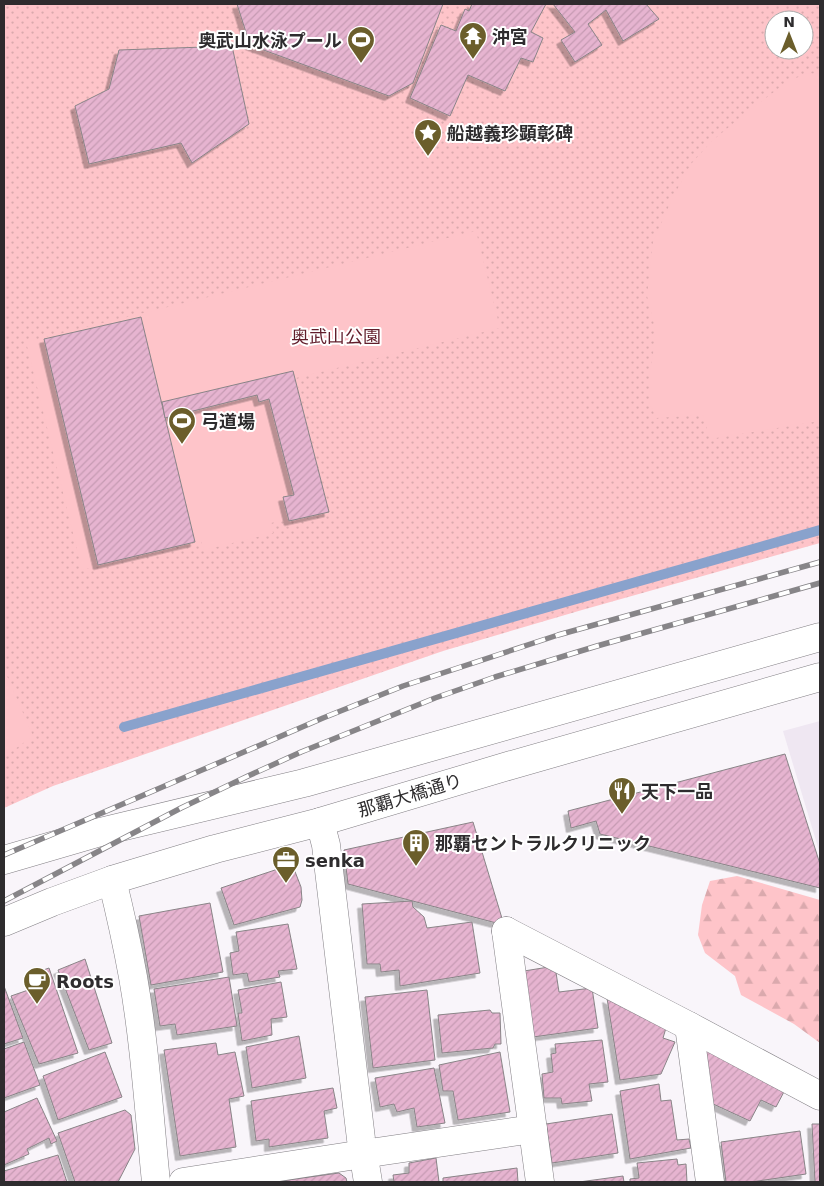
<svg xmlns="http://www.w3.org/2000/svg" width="824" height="1186" viewBox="0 0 824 1186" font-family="'DejaVu Sans','Noto Sans JP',sans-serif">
	<defs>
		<pattern id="forest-firs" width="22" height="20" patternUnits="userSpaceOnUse" patternTransform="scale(1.25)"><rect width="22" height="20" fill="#fec4c9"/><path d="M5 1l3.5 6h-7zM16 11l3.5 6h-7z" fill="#daa9ad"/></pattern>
		<pattern id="park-dots" width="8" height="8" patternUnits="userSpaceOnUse" patternTransform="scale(1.25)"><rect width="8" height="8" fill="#fec4c9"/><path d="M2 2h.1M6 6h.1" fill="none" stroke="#daa9ad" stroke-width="1.8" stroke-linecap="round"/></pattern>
		<pattern id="building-hatch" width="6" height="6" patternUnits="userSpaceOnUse" patternTransform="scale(1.25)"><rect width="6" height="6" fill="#e6b4d0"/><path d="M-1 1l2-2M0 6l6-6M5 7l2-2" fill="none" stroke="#c69bb3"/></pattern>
		<filter id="shadow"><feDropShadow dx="-4.5" dy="4.5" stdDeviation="0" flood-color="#0004"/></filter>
	</defs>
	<rect width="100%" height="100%" fill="#f9f5fa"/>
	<path fill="#efe7f2" d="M820,721v133l-37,-123z"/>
	<path fill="url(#forest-firs)" d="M737,876l83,24v143l-26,-19 -53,-29 -6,-19 -30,-23 -7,-18 4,-30 8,-24z"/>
	<path fill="url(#park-dots)" fill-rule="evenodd" d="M4,4h816v539l-238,67 -139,41 -390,135 -49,22zM774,20h30v30h-30z"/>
	<g fill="#fec4c9">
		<path d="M820,73v348l-110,18 -7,-24 -47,3 -6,-14 -1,-29 4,-20 2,-27 -8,-32 6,-54 19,-43 19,-35 21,-23 29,-24 46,-35 18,-8z"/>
		<path d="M476,231l24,97 -204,50 33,134 -40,9 -1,-2 -17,4 2,10 -69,17 -3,-9 -119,29 -56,-228z"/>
		<path d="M4,669l29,67 -29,21z"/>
	</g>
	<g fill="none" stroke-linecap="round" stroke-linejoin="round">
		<path stroke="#89a2cc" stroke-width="10" d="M124,727l696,-197"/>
	</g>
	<g fill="url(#building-hatch)" stroke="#898487" filter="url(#shadow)">
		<path d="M237,4h206l-30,79 -24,13 -139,-51z"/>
		<path d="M472,4h74l-15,28 12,6 -10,24 -12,-4 -16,33 -37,-16 -18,41 -40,-18 31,-73 15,6 9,-22 4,2z"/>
		<path d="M553,4h93l13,15 -36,22 -17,-31 -18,14 14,21 -27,17 -14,-22 14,-8z"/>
		<path d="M232,46l17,78 -57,39 -11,-20 -92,21 -14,-58 34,-17 10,-39z"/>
		<path d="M141,317l54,225 -97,23 -54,-226z"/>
		<path d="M293,371l36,141 -40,9 -6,-24 11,-2 -25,-96 -10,3 -2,-7 -92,23 -3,-16z"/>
		<path d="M785,754l35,110v24l-220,-54 -4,-13 -25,7 -3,-17z"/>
		<path d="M473,822l31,103 -156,-41 -4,-34z"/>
		<path d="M290,865l4,4 7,18 1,13 -2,7 -66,18 -13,-37z"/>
		<path d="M412,901l1,6 11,10 3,11 45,-6 8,51 -80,13 -1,-16 -18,2 -1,-8h-13l-5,-60z"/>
		<path d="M210,903l13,69 -72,13 -12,-69z"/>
		<path d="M288,924l9,45 -19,2 2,6 -31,5 -2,-9 -14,2 -3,-22 9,-2 -3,-19z"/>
		<path d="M85,959l27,84 -23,7 -31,-80z"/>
		<path d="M555,966l4,26 33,-4 6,40 -65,9 -9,-66z"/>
		<path d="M49,968l29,85 -39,11 -28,-68 26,-9 -5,-13z"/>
		<path d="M229,977l8,49 -60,9 -2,-11 -15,2 -6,-37z"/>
		<path d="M281,982l6,35 -16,2 1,16 -30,6 -4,-28h4l-4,-23z"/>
		<path d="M4,986l19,52 -19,6z"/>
		<path d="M427,990l8,70 -62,8 -8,-71z"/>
		<path d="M607,998l59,30 -3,10 12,4 -14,32 -41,6z"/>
		<path d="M490,1010l2,3h8l1,31h-6l-2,4 -51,5 -4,-38z"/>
		<path d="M299,1036l7,42 -54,10 -6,-41z"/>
		<path d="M602,1040l6,42 -19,2 3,17 -30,3 -1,-6h-17l-2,-24 11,-2 -2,-18 5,-1 -1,-9z"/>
		<path d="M24,1042l16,43 -36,13v-49z"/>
		<path d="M216,1043l2,12 17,-3 9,44 -15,3 7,48 -56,9 -16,-106z"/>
		<path d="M703,1045l83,43 -10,19 -15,-7 -11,21 -39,-18z"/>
		<path d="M105,1052l17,45 -64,23 -15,-44z"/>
		<path d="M500,1052l10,60 -52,8 -5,-29h-10l-4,-26z"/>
		<path d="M434,1068l11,55 -28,4 -3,-19 -17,4 -3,-8 -14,3 -5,-29z"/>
		<path d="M659,1084l2,17 10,-1 6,40 12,-1 2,9 -61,11 -10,-68z"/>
		<path d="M333,1088l4,20 -13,3 4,27 -59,9v-8l-13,2 -5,-40z"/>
		<path d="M37,1098l20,43 -6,3 -2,-6 -22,11 2,5 -25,11v-53z"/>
		<path d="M125,1110l6,5 4,34 -17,33h-43l-17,-49z"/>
		<path d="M612,1114l6,39 -66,10 -6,-39z"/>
		<path d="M812,1124h8v58h-5z"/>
		<path d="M800,1131l6,43 -55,8h-25l-5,-40z"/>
		<path d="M58,1155l9,27h-63v-11z"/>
		<path d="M436,1158l3,24h-45l-1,-7 16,-2v-10z"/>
		<path d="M677,1159l1,6 8,-1 1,18h-57v-3l9,-1 -2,-15z"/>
		<path d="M517,1168l1,14h-75v-4z"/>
		<path d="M339,1173l7,5 1,4h-74z"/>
		<path d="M623,1176l1,6h-45z"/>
	</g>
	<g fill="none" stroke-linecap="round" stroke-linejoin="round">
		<defs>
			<g id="street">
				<path d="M320,822l6,23 35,294 7,43"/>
				<path d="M112,880c8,32 15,64 21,97 12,68 16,137 23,205"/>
				<path d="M506,931l183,95 131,70"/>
				<path d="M506,931l34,251"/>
				<path d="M689,1026l21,156"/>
				<path d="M183,1182l180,-28 170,-25"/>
			</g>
			<g id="secondary">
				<path d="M4,860l96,-28 204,-49 516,-146"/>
				<path d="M4,922l48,-20 60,-22 103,-31 105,-27 188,-56 312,-89"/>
			</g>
		</defs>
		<use href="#street" stroke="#827f84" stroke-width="29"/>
		<use href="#secondary" stroke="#827f84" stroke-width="29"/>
		<use href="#street" stroke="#fff" stroke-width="28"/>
		<use href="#secondary" stroke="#fff" stroke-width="28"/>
		<defs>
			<g id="rail">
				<path d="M4,855l319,-137 80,-32 155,-51 262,-73"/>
				<path d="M4,901l177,-93 67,-32 53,-24 134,-54 60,-21 102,-31 223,-63"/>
			</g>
		</defs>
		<use href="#rail" stroke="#878588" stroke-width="5.5"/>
		<use href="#rail" stroke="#fff" stroke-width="4" stroke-dasharray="11" stroke-linecap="butt"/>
	</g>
	<defs>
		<symbol id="temple-pin" viewBox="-11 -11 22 30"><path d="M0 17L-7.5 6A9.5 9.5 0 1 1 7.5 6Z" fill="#6b5e2b" stroke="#fff"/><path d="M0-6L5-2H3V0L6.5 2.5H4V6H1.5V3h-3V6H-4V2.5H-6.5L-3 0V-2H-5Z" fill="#fff"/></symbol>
		<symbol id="stadium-pin" viewBox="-11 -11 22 30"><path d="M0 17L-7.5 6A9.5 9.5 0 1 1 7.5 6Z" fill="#6b5e2b" stroke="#fff"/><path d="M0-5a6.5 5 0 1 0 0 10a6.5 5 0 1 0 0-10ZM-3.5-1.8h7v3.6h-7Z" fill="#fff"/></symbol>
		<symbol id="sight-pin" viewBox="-11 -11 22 30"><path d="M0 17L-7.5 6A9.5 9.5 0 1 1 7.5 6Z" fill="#6b5e2b" stroke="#fff"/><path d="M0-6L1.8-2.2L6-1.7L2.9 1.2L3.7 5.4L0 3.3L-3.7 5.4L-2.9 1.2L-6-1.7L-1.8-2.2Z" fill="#fff"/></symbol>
		<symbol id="restaurant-pin" viewBox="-11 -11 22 30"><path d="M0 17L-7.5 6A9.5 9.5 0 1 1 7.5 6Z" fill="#6b5e2b" stroke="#fff"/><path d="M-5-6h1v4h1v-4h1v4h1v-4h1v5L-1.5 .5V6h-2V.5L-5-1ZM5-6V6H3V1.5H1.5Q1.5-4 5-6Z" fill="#fff"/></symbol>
		<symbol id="building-pin" viewBox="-11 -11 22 30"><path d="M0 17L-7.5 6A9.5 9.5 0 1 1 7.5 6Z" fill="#6b5e2b" stroke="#fff"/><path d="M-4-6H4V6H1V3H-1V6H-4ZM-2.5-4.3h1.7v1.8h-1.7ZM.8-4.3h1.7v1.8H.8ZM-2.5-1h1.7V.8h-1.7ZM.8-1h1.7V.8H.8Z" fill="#fff"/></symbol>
		<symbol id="office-pin" viewBox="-11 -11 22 30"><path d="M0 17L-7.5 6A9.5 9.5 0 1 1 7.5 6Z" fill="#6b5e2b" stroke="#fff"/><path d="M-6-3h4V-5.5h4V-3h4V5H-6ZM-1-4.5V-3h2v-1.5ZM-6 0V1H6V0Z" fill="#fff"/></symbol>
		<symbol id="cafe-pin" viewBox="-11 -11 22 30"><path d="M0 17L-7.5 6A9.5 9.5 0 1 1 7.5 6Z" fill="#6b5e2b" stroke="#fff"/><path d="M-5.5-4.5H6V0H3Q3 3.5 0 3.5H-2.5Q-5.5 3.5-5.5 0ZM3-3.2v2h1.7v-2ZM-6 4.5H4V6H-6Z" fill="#fff"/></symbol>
	</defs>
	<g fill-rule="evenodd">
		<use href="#temple-pin" x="457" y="20" width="32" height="43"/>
		<use href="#stadium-pin" x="345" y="24" width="32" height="43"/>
		<use href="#sight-pin" x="412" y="117" width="32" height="43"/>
		<use href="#stadium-pin" x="166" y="405" width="32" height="43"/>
		<use href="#restaurant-pin" x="606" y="775" width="32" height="43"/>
		<use href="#building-pin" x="400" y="827" width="32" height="43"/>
		<use href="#office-pin" x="270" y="844" width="32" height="43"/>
		<use href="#cafe-pin" x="21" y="965" width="32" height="43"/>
	</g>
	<g text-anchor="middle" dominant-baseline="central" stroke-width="4" stroke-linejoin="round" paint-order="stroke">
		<g font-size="18" font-weight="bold" fill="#2e2c2e" stroke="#fff" text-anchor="start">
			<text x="492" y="36">沖宮</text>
			<text x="342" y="40" text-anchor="end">奥武山水泳プール</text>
			<text x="447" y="133">船越義珍顕彰碑</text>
			<text x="201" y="421">弓道場</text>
			<text x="641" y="791">天下一品</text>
			<text x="435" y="843">那覇セントラルクリニック</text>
			<text x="305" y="860">senka</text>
			<text x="56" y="981">Roots</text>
		</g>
		<g font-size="18" fill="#611d2b" stroke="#fff">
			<text x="336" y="336">奥武山公園</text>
		</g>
		<g font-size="18" fill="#2e2c2e" stroke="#fff">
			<text transform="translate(410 795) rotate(-17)">那覇大橋通り</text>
		</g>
	</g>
	<rect width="824" height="1186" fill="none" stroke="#2e2c2e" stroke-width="10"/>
	<g transform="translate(789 35)"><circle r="24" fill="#ffffff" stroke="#ababab"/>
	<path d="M0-4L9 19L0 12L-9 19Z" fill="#6b5e2b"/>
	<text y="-8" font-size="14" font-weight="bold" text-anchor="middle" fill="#2e2c2e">N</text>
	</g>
</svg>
